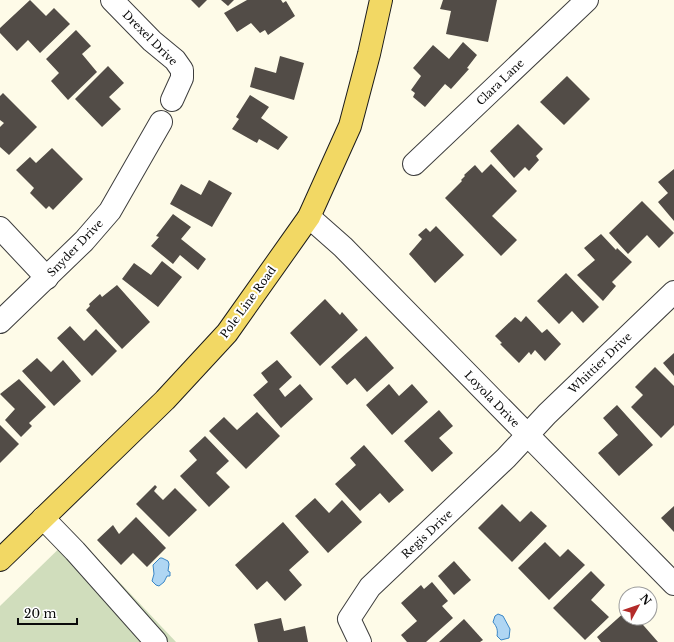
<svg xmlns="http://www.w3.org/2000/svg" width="674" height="642" viewBox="0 0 674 642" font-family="'Libre Baskerville',serif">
	<rect width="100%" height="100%" fill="#fefbe8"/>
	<path fill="#d0ddbc" d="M74,534l102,108h-176v-36z"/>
	<g fill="#afd6f3" stroke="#3a86c6">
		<path d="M160,558h2l6,3 1,3 -1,7 2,1v4h-3l-3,6 -5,4 -3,-1 -4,-4 2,-7 -1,-9z"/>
		<path d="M498,614l5,2 7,13 -1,9 -8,2 -4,-4c1,-6 0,-9 -4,-14l2,-6z"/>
	</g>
	<g fill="#524c47">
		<path d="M30,0l16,16 8,-8 16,16 -30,29 -12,-13 -11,11 -17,-18v-5z"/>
		<path d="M191,0h16l-8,8z"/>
		<path d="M221,0h13l-6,6z"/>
		<path d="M247,0h34l2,3 3,-2 9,15 -27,19 -3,-5 -5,3 -9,-10 -14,9 -13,-19z"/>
		<path d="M443,0h54l-9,42 -42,-8 5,-23 -11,-2z"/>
		<path d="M76,30l15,16 -9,8 15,18 -29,28 -17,-19 8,-8 -13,-14z"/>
		<path d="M463,42l14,13 -10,13 2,1 -18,20 -6,-5 -20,23 -12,-10 2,-4 -4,-3 10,-14 -8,-8 20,-23 16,14z"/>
		<path d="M280,56l24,7 -10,37 -44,-13 5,-20 21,6z"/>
		<path d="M108,66l16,17 -15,14 12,12 -19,18 -27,-28z"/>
		<path d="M567,76l23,23 -26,26 -24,-23z"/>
		<path d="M3,93l34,34 -28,28 -9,-8v-20l4,-4 -4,-3v-24z"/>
		<path d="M250,95l19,12 -8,11 27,19 -10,13 -19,-11 -2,4 -25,-14 7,-10 -3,-2z"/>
		<path d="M518,124l25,25 -7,7 3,4 -10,11 -4,-4 -11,11 -24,-27z"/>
		<path d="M52,148l31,31 -30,31 -4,-4 -3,3 -16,-16 4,-5 -18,-18 14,-13 6,6z"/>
		<path d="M491,164l26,27 -25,25 25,24 -16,16 -56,-58 17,-17 -1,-1 4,-4 -1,-1 11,-10 7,8z"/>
		<path d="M674,169v52l-16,-19 10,-9 -10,-11z"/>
		<path d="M209,180l23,13 -20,34 -42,-23 11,-20 20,11z"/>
		<path d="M642,201l32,32 -15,15 -12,-13 -19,19 -19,-21z"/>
		<path d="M173,214l18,13 -10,12 25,20 -8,11 -18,-15 -7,9 -22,-18 8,-9 -3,-1z"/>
		<path d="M436,226l28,29 -29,28 -26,-29 13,-15 -4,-4 8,-7 4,4z"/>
		<path d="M601,234l15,16 1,-2 15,14 -20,20 4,4 -13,15 -26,-26 18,-15 -11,-12z"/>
		<path d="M162,261l20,16 -24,30 -36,-28 12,-16 17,12z"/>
		<path d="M566,273l33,34 -16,16 -11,-12 -13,13 -22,-23z"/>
		<path d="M117,285l33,37 -28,27 -36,-39 4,-4 -1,-2 11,-10 2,3z"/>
		<path d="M325,299l15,16 2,-3 16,18 -38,36 -30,-33z"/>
		<path d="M526,316l16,17 5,-4 14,15 -16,17 -10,-11 -4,5 -2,-3 -10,11 -19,-19 2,-1 -7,-7 20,-19 6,5z"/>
		<path d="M70,326l14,15 12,-12 21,22 -25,25 -35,-38z"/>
		<path d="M366,336l28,32 -27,24 -12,-14 -8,7 -16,-18z"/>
		<path d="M674,353v23l-11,-13z"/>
		<path d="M37,358l14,14 12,-12 18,21 -27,25 -32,-35z"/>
		<path d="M277,360l15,17 -13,12 6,8 15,-13 13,15 -32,29 -28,-33 15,-13 -7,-9z"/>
		<path d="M655,367l19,19v39l-13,13 -30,-31 12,-12 -8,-8z"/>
		<path d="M19,379l27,28 -17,16 3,3 -11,11 -16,-17 10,-11 -15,-15z"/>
		<path d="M389,384l10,12 13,-12 16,18 -36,33 -26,-30z"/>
		<path d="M617,405l36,40 -34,31 -21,-23 20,-18 -15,-17z"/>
		<path d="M439,410l14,16 -14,12 14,15 -21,19 -28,-31z"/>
		<path d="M257,412l23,24 -34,33 -37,-38 15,-14 13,13z"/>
		<path d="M0,425l19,19 -19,19z"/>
		<path d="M205,436l24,25 -13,12 14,14 -21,20 -29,-31 17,-16 -8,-9z"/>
		<path d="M364,445l40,45 -15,13 -9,-10 -20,18 -25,-27 21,-19 -6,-7z"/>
		<path d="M155,485l2,2 -3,4 9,9 12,-12 22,22 -28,27 -33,-33z"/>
		<path d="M315,498l14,15 13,-13 20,22 -34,31 -33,-37z"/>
		<path d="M502,504l18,18 11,-11 16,15 -35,36 -34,-34z"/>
		<path d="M674,506v26l-13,-14z"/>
		<path d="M136,517l30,31 -19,19 -14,-14 -12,12 -24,-25 16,-15 6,9z"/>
		<path d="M283,522l26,30 -20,18 13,15 -17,16 -18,-20 -10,9 -22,-25z"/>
		<path d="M545,542l15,15 8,-8 17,16 -36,35 -31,-32z"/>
		<path d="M454,561l17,19 -17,15 -16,-19z"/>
		<path d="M591,571l14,14 -14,15 18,17 -24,23 -32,-32z"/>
		<path d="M432,582l16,19 -6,5 11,12 -27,24h-19l-6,-7 16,-14 -16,-18 20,-18 3,4z"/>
		<path d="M626,611v7h11l21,24h-57l-4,-5z"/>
		<path d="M281,618l3,13 21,-5 3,16h-50l-4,-18z"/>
		<path d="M464,619l19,21 -3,2h-41z"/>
	</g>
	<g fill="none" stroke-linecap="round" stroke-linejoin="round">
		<defs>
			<g id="minor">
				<path d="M112,0l40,41 23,19 7,10v8l-10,22"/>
				<path d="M414,164l173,-164"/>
				<path d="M309,217l34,30 331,337"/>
				<path d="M0,228l47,50"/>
				<path d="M0,322l84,-81 26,-30 51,-89"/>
				<path d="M43,518l32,33 81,91"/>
				<path d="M360,642l-11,-23 21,-32 136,-129 41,-44 127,-122"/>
			</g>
			<path id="major" d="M0,560l165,-160 62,-67 82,-116 41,-91 19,-72 12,-54"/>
		</defs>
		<use href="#minor" stroke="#3d3d3d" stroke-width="24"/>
		<use href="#major" stroke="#1b1b1b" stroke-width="24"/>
		<use href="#minor" stroke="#fff" stroke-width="22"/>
		<use href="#major" stroke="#f2d864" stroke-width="22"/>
	</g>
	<g text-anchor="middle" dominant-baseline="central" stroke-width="4" stroke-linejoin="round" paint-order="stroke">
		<g font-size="11" fill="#0a0a0a" stroke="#fff">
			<text transform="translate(150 38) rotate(45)">Drexel Drive</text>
			<text transform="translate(500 82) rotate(-44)">Clara Lane</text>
			<text transform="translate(75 248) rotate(-46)">Snyder Drive</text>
			<text transform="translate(248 302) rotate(-54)">Pole Line Road</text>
			<text transform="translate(600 363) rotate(-44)">Whittier Drive</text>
			<text transform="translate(492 399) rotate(46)">Loyola Drive</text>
			<text transform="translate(427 534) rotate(-43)">Regis Drive</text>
		</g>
	</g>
	<g transform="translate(638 606) rotate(50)"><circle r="19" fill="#ffffff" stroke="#9d9d9d"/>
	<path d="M0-3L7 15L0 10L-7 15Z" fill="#b32b2a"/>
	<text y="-6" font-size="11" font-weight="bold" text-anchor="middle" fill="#0a0a0a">N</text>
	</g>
	<path d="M18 618v6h59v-6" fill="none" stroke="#0a0a0a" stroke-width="2"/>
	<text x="24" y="618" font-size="12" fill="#0a0a0a" stroke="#ffffff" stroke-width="3" paint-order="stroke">20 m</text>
</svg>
